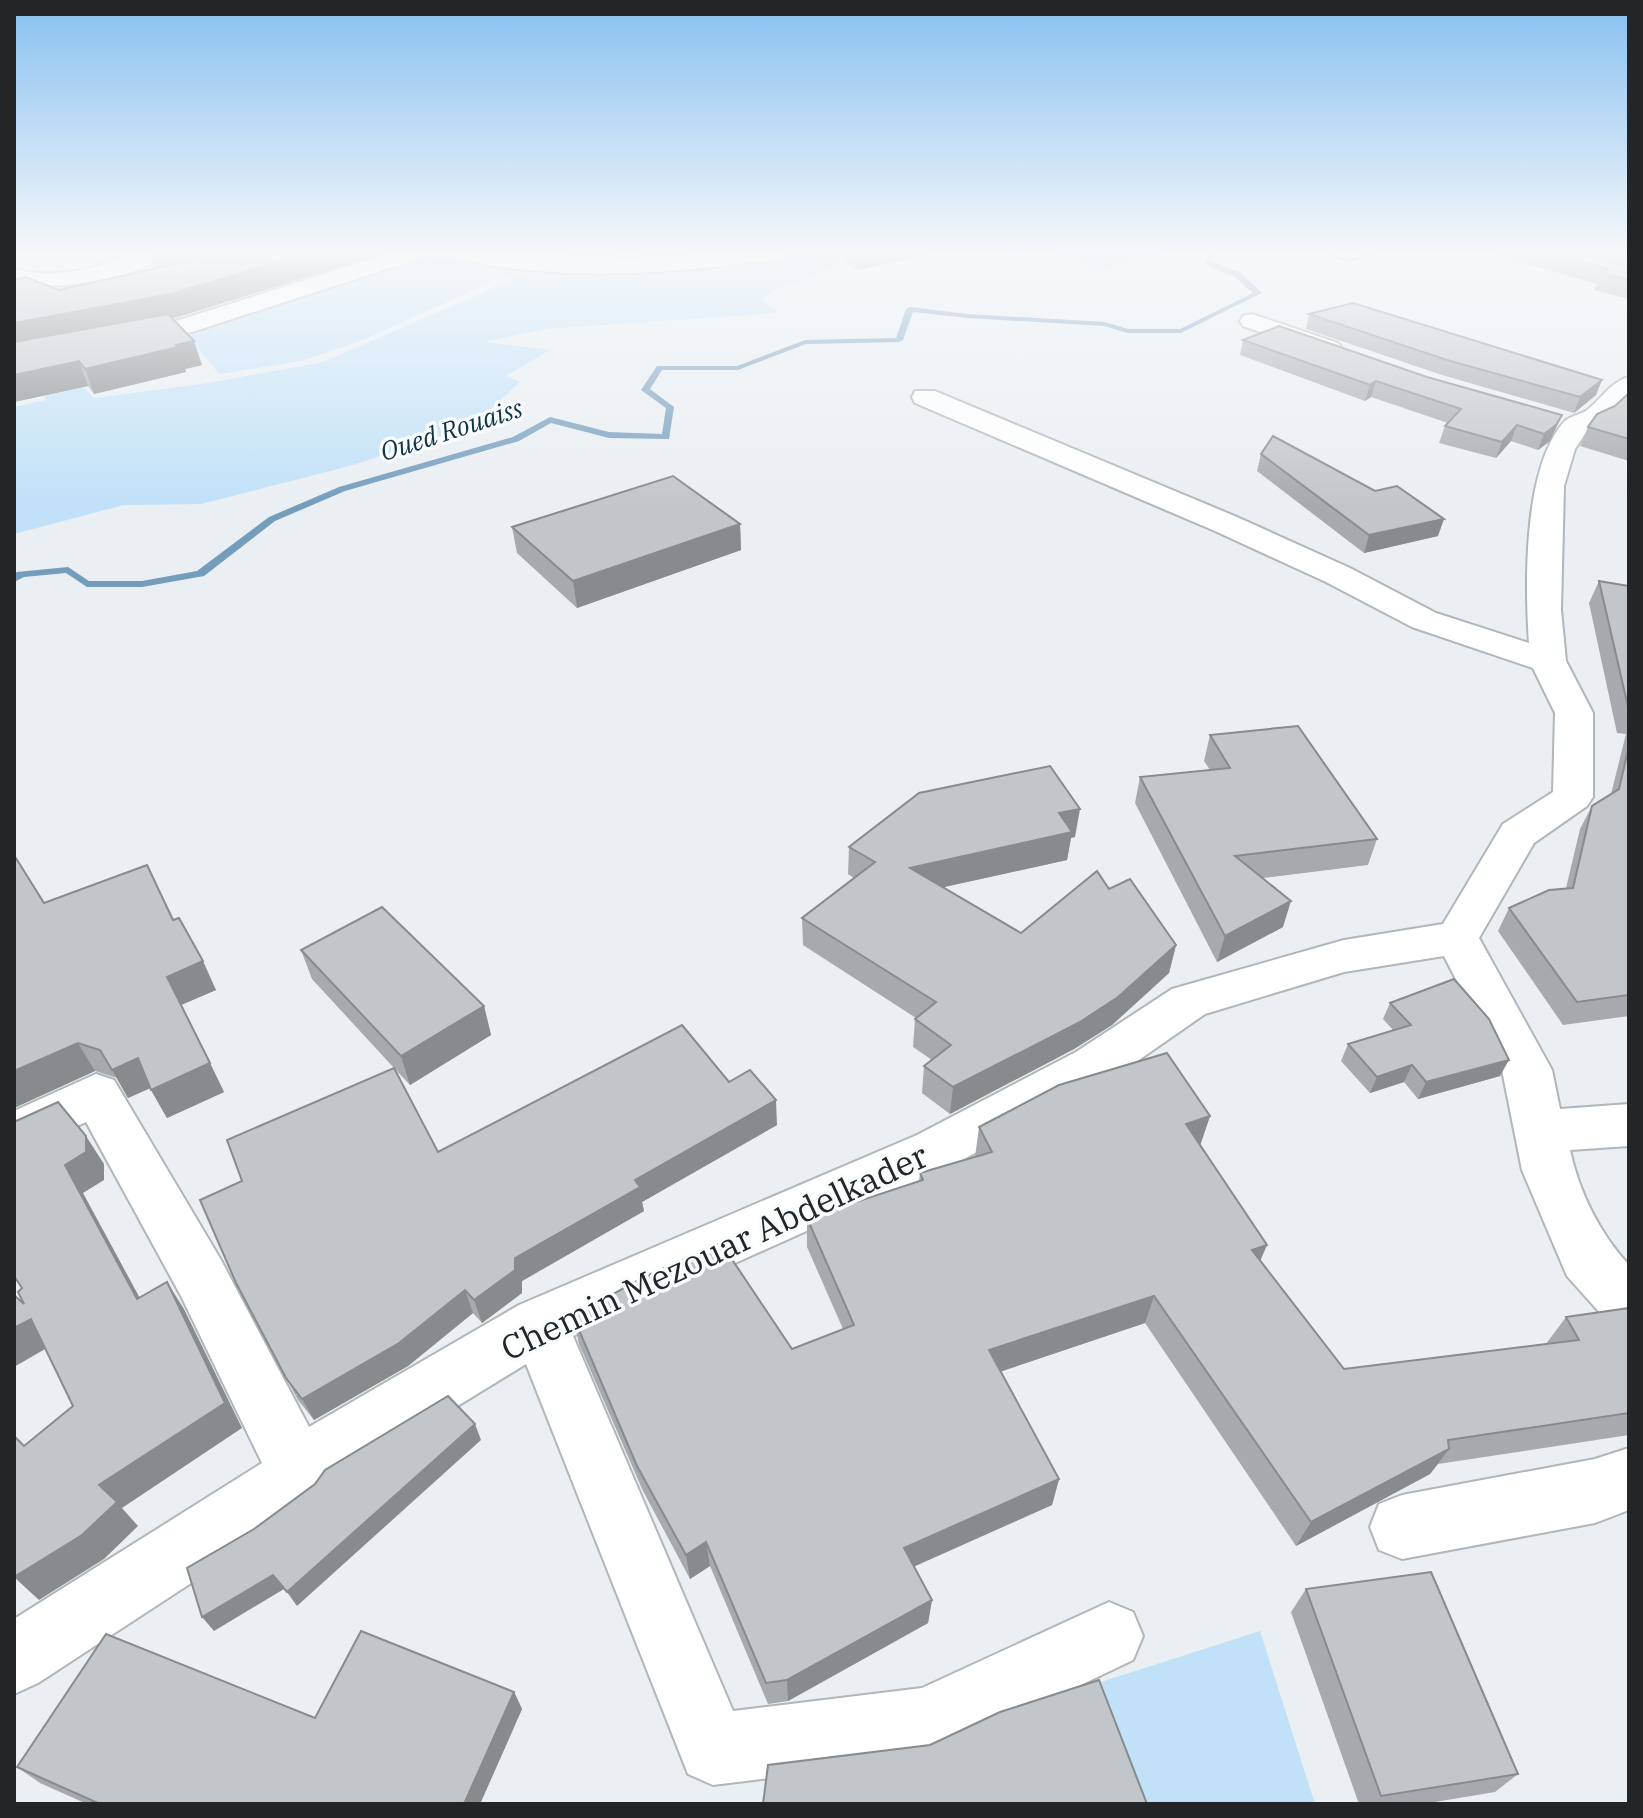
<svg xmlns="http://www.w3.org/2000/svg" width="1643" height="1818" viewBox="0 0 1643 1818" font-family="'IBM Plex Serif',serif">
	<rect width="100%" height="100%" fill="#eaeff3"/>
	<g fill="#c1e1f8">
		<path d="M806,251h78l-42,10 -82,37 18,15 -234,16 -58,13 64,8 -44,26 14,6 -29,27 -53,28 -85,28 -152,39 -77,1 -110,29v-127l32,-7 -3,-12 33,-8 18,18 114,-15 115,-21 214,-93 75,4 106,-3 39,-5z"/>
		<path d="M1049,251h129l-83,20z"/>
		<path d="M425,256l97,12 -159,72 -62,21 -82,13 -31,-38z"/>
		<path d="M1260,1631l55,173h-170l-44,-122z"/>
	</g>
	<g fill="none" stroke-linecap="round" stroke-linejoin="round">
		<g fill="#749dbc" fill-rule="evenodd">
			<path d="M1210,251h7l-6,10 30,12 21,20 -81,40h-54l-23,-7 -137,-8 -54,-6 -10,28 -4,2 -93,2 -68,26h-76l-12,19 24,18 -5,32 -60,-1 -58,-15 -32,18 -174,50 -70,30 -71,55 -62,11h-55l-21,-14 -42,4 -10,5v-8l3,-2 51,-5 21,14h53l55,-10 72,-54 70,-30 174,-50 37,-20 59,15 53,2 4,-26 -25,-18 16,-24h80l68,-26 91,-2 10,-29 4,-2 57,7 138,8 23,7h52l73,-36 -18,-16 -31,-13z"/>
			<path d="M1315,251c11,0 21,7 33,7 10,1 21,-7 33,-7l-32,12z"/>
		</g>
		<defs>
			<g id="minor">
				<path d="M138,251h29c-23,29 -118,41 -153,32v-14c44,11 83,0 124,-18z"/>
				<path d="M397,251h33l-3,5 -235,76 -178,33v-16l165,-29z"/>
				<path d="M443,251l188,7 161,-7c-8,11 -33,11 -46,12 -96,13 -205,17 -300,-7z"/>
				<path d="M1252,314l86,29 4,5 -13,8 -86,-30 -3,-5 3,-5z"/>
				<path d="M1629,377v23l-24,23 -18,8 -12,18 -11,37 -3,124 5,51 27,52v84l-6,9 -53,37 -55,95 73,132 8,39 69,-5v42l-59,4c9,42 30,84 59,115v66l-20,-8 -42,-47 -45,-106 -20,-100 -58,-114 -100,16 -139,42 -95,66 -157,85 -380,171 160,375 189,-23 187,-86 24,10 10,24 -10,24 -207,99 -213,26 -25,-11 -162,-410 -194,119 -9,14 -285,186 -24,11v-75l248,-156 -81,-167 -95,-174 -72,33v-44l82,-37 18,6 107,180 88,167 210,-122 398,-170 159,-83 96,-63 172,-49 99,-16 60,-100 50,-32 2,-79 -22,-45 -121,-41 -86,-45 -111,-51 -300,-128 -3,-6 3,-6h20l302,126 113,51 86,45 93,30c-4,-59 -6,-175 35,-221 6,-6 15,-7 22,-11 15,-11 24,-29 43,-34z"/>
				<path d="M1629,1448v62l-34,13 -193,36 -23,-9 -9,-23 9,-23 23,-9 193,-36z"/>
			</g>
		</defs>
		<use href="#minor" stroke="#b1b6b9" stroke-width="4"/>
		<use href="#minor" fill="#fff" fill-rule="evenodd"/>
	</g>
	<g fill="#a6aaae">
		<path d="M148,251h243l-219,67 30,47 -17,4 1,3 -92,22 -6,-8 -74,16v-122l45,10 100,-22 -6,-2z"/>
		<path d="M608,251h97l-97,3z"/>
		<path d="M790,251h159l-92,19 -22,-13h-44z"/>
		<path d="M1481,251h88l60,16v32l-35,-9 3,-6z"/>
		<path d="M1576,251h53v15z"/>
		<path d="M1309,314l287,81 -22,18 -132,-38 -136,-46z"/>
		<path d="M1243,340l184,37 135,38 -12,26 -12,9 -27,-9 -15,17 -57,-15 6,-17 3,-3 -77,-26 -6,4 -125,-46z"/>
		<path d="M1629,393v68l-49,-15 8,-19 27,-21z"/>
		<path d="M1261,454l114,37 63,45 -74,17 -107,-82z"/>
		<path d="M740,524l1,26 -164,58 -60,-55 -5,-26z"/>
		<path d="M1599,581l30,5v430l-66,9 -65,-94 11,-23 57,-20 14,-59 12,-23 19,-12 15,-60 -9,-1 -28,-130z"/>
		<path d="M1210,735l167,104 -9,26 -105,13 20,49 -66,35 -82,-159 5,-26 70,-7 -6,-9z"/>
		<path d="M1075,837l-4,1 -4,22 -123,27 77,46 88,-44 67,56 -7,28 -57,52 -38,24 -124,65 -28,-21 2,-27 8,-6 -19,-13 2,-28 1,-1 -113,-73 -1,-27 52,-40 -6,-4 1,-27z"/>
		<path d="M44,903l129,17 43,70 -35,15 43,87 -57,26 -17,-30 -22,10 -11,-20 -22,-7 -81,37z"/>
		<path d="M301,950l183,56 7,29 -81,50 -15,-16 43,83 291,-70 48,43 -135,77 2,9 -122,70v12l-40,30 -9,-10 -65,53 -94,54 -16,-20 -12,-22 108,-310 -82,-89z"/>
		<path d="M1390,1003l110,73 -82,23 -14,-17 -34,11 -29,-32 7,-17 45,-14 -10,-11z"/>
		<path d="M1210,1116l-10,29 60,116 84,108 202,-25 20,-27 63,-9v127l-191,29 -8,10 -134,72 -151,-223 -145,49 59,107 -7,26 -138,61 18,34 -4,23 -140,78 -20,3 -58,-138 -20,13 -47,-88 -64,-147 -6,-28 219,33 51,-20 -36,-82v-29l112,-37 1,-8 55,-16 4,-30z"/>
		<path d="M1306,1589l212,185 -23,18 -72,12h-64l-68,-192z"/>
		<path d="M514,1692l8,17 -42,95h-393l-47,-21 -23,-16 298,-49z"/>
	</g>
	<g fill="#878b8d">
		<path d="M313,251h78l-213,66 -164,31v-25z"/>
		<path d="M857,251h92l-92,19z"/>
		<path d="M194,341l8,24 -17,4 1,3 -92,22 -9,-25z"/>
		<path d="M79,361l9,25 -74,16v-27z"/>
		<path d="M1602,380l-6,15 -22,18 6,-16z"/>
		<path d="M1376,381l-5,16 -6,4 5,-16z"/>
		<path d="M1562,415l-12,26 -12,9 6,-16z"/>
		<path d="M1517,425l-6,16 -15,17 6,-16z"/>
		<path d="M1444,519l-6,17 -74,17 5,-18z"/>
		<path d="M740,524l1,26 -164,58 -4,-27z"/>
		<path d="M1080,809l-5,28 -4,1 -4,22 -159,35 2,-27 149,-55z"/>
		<path d="M1291,901l-8,26 -66,35 8,-26z"/>
		<path d="M1176,945l-7,28 -57,52 -38,24 -124,65 3,-27z"/>
		<path d="M203,961l13,29 -35,15 -14,-28z"/>
		<path d="M484,1006l7,29 -81,50 -9,-29z"/>
		<path d="M78,1043l17,28 -81,37v-37z"/>
		<path d="M138,1058l15,29 -25,11 -16,-28z"/>
		<path d="M1509,1060l-9,16 -82,23 8,-17z"/>
		<path d="M210,1063l14,29 -57,26 -16,-28z"/>
		<path d="M1412,1065l-8,17 -34,11 7,-16z"/>
		<path d="M776,1100l1,25 -135,77 2,9 -122,70v12l-40,30 -8,-23 41,-42 120,-78z"/>
		<path d="M1210,1116l-10,30 -14,-22z"/>
		<path d="M86,1136l18,28v16l-21,13 72,133 -18,-27 -72,-134z"/>
		<path d="M1267,1245l-12,28 -3,-23z"/>
		<path d="M167,1282l17,27 58,119 -120,80 16,18 -34,33 -65,41 -25,-23 85,-92z"/>
		<path d="M465,1290l8,23 -65,53 -94,54 -12,-21z"/>
		<path d="M1154,1296l-9,27 -161,54 5,-27z"/>
		<path d="M31,1319l21,26 -38,22v-39z"/>
		<path d="M475,1424l6,16 -184,166 -10,-14z"/>
		<path d="M1449,1449l-19,25 -134,72 15,-24z"/>
		<path d="M1059,1479l-7,26 -150,67 2,-24z"/>
		<path d="M706,1542l4,24 -20,13 -4,-24z"/>
		<path d="M273,1575l11,14 -70,42 -12,-14z"/>
		<path d="M932,1600l-4,23 -140,78 -1,-21z"/>
		<path d="M514,1692l8,17 -42,95h-16z"/>
	</g>
	<g fill="#c1c6ca" stroke="#878b8d" stroke-width="2">
		<path d="M170,251h143l-142,43 -157,29v-43l11,-3 34,13 138,-31z"/>
		<path d="M1545,251h24l60,16v13l-28,-7 7,-4z"/>
		<path d="M1353,303l249,77 -22,17 -133,-37 -138,-46z"/>
		<path d="M168,314l26,27 -18,4 2,2 -93,22 -6,-8 -65,14v-33z"/>
		<path d="M1279,326l148,51 135,38 -6,10 -12,9 -27,-9 -15,17 -57,-16 16,-17 -85,-28 -6,4 -127,-45z"/>
		<path d="M1629,393v46l-41,-12 9,-13 18,-8z"/>
		<path d="M1273,436l102,55 22,-5 47,33 -75,16 -108,-81z"/>
		<path d="M673,476l67,48 -167,57 -61,-54z"/>
		<path d="M1599,581l30,5v125z"/>
		<path d="M1298,726l79,113 -142,17 56,45 -66,35 -85,-159 90,-9 -20,-33z"/>
		<path d="M1629,746v249l-52,7 -68,-94 40,-18 24,-2 19,-82 27,-17z"/>
		<path d="M1050,766l30,43 -21,4 13,19 -162,36 111,65 76,-62 12,18 21,-10 46,66 -58,52 -38,25 -127,65 -29,-21 27,-21 -36,-26 21,-17 -134,-84 73,-56 -26,-15 70,-54z"/>
		<path d="M14,855l30,48 103,-38 26,55 6,-2 24,43 -36,16 43,86 -59,27 -13,-32 -26,12 -12,-20 -22,-7 -64,28z"/>
		<path d="M382,907l102,99 -83,50 -100,-106z"/>
		<path d="M1454,979l35,40 20,41 -83,22 -14,-17 -35,12 -29,-33 63,-19 -21,-22z"/>
		<path d="M682,1025l47,57 21,-12 26,30 -141,80 5,7 -125,71v12l-41,30 -9,-10 -66,53 -97,56 -16,-21 -50,-95 -36,-83 42,-19 -15,-41 167,-72 44,84z"/>
		<path d="M1167,1053l43,63 -24,8 81,121 -15,5 92,119 235,-29 -13,-23 63,-9v105l-181,27 1,9 -138,73 -157,-226 -165,54 70,129 -155,69 28,52 -145,80 -21,3 -60,-141 -20,13 -49,-89 -64,-150 73,-40 75,-33 71,106 62,-24 -47,-107 116,-38 -3,-7 72,-21 -13,-25 80,-42z"/>
		<path d="M58,1102l28,34v16l-21,13 72,134 30,-17 58,121 -126,82 18,17 -35,33 -68,42v-141l10,10 49,-40 -42,-87 -17,9v-33l10,9 -6,-12 4,-4 -8,-12v-154z"/>
		<path d="M448,1396l27,28 -188,168 -14,-17 -71,42 -15,-49 67,-39 61,-45 10,-14z"/>
		<path d="M1431,1572l87,202 -137,22 -75,-207z"/>
		<path d="M361,1631l153,61 -50,112h-364l-83,-37 89,-133 209,84z"/>
		<path d="M1099,1680l48,124h-384l5,-39 162,-20 70,-33z"/>
	</g>
	<linearGradient id="sky" x2="0" y2="1"><stop stop-color="#87c0f0"/><stop offset="0.5" stop-color="#f6f8fa"/><stop offset="1" stop-color="#f6f8fa" stop-opacity="0"/></linearGradient>
	<rect width="1643" height="505" fill="url(#sky)"/>
	<g text-anchor="middle" dominant-baseline="central" stroke-width="7" stroke-linejoin="round" paint-order="stroke">
		<g font-size="26" font-style="italic" fill="#113348" stroke="#f9fcfe">
			<text transform="translate(451 429) rotate(-18)">Oued Rouaiss</text>
		</g>
		<g font-size="34" fill="#232527" stroke="#f9fcfe">
			<text transform="translate(714 1251) rotate(-25)">Chemin Mezouar Abdelkader</text>
		</g>
	</g>
	<rect width="1643" height="1818" fill="none" stroke="#232527" stroke-width="32"/>
</svg>
